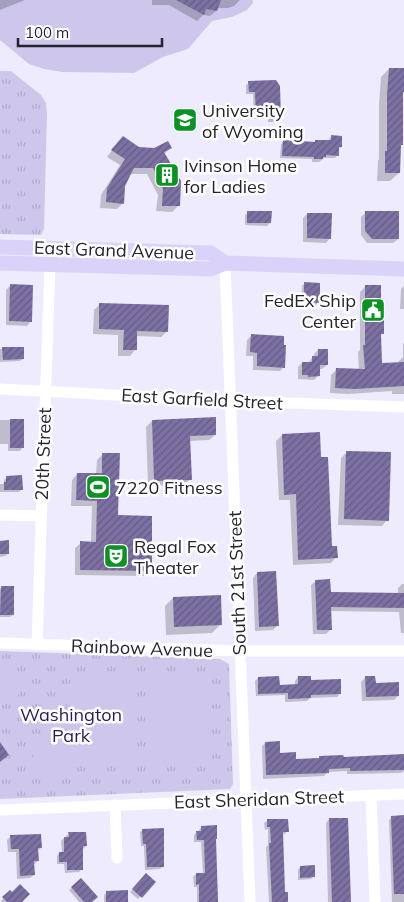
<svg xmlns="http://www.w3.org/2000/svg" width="404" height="902" viewBox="0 0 404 902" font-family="Mulish,sans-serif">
	<defs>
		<pattern id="park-tufts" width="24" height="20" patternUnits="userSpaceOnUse" patternTransform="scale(1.25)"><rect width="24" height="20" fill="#cec7eb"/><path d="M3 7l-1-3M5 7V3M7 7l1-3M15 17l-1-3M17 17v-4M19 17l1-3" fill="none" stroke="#b1abca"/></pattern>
		<pattern id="building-hatch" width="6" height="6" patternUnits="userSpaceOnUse" patternTransform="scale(1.25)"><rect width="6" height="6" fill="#7c71a2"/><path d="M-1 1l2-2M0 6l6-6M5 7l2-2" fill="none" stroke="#655c84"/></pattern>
	</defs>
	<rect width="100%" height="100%" fill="#efebfe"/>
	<g fill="url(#park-tufts)">
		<path d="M0,71h11l30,24 5,8 1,10 -3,116 -3,6 -41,-1z"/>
		<path d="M0,651l220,8 9,5 4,120 -3,5 -230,10z"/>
	</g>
	<g fill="#cec7eb">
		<path d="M0,0h253v3l-6,7 -15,7 -20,4 -24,28 -25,8 -29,16 -71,-1 -19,-3 -15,-5 -29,-24z"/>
		<rect x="151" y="672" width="56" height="91"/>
		<path d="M0,673h19l-1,28 -18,-1z"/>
		<path d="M72,673h62l1,91 -61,1c-9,11 -18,16 -32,10 -4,-2 -8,-8 -12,-11l6,-15 10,-15 27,1z"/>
	</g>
	<g fill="#0003">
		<path d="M0,0h25l-25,10z"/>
		<path d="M152,0h88l-6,6 -6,2h-11l-1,3 -6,5 -7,-1 -6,6 -28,-16h-17z"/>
		<path d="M389,69l10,78v26l-9,8h-13l1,-20 1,-2v-54l2,-28z"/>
		<path d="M249,83l31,36 -3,3h-9v-4l-14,1 -1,-25h-7v-9z"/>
		<path d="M331,137l10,10 -3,2v6l-3,3h-11l-5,4h-7v-3l-32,-1 1,-14 2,-2 31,1 1,-2 14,1v-3z"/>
		<path d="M117,144l22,4h32l-7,6 14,52 -6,6 -16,-1 2,-16 -11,-21h-17l-6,12 -1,17 -6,6 -17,-1 1,-13 19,-30 -13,-8z"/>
		<path d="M248,212l22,11 -3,3 -22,-1v-10z"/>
		<path d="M366,212l32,27 -5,4h-26l-6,-8v-18z"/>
		<path d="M307,214l23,24 -4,5 -23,-1v-24z"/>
		<path d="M304,284l14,18 -2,3 -15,-1 1,-18z"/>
		<path d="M11,285l20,36 -4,5 -21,-1v-35z"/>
		<path d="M366,286l17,47 -3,3 1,28 16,-1 6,-6v-13l1,-1v51h-12v-3l-44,3 -18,-1 1,-18 5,-5h23l-1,-18 2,-2v-58z"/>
		<path d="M404,286v23h-4l1,-20z"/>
		<path d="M100,304l67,27 -6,6 -25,-1 -1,14 -5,6h-12v-21l-25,-1 1,-24z"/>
		<path d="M251,336l33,31 -4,4 -27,-1v-14h-7l1,-16z"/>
		<path d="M23,348v11l-3,2 -20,1v-13z"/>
		<path d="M318,350l9,15 -5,4h-4v7l-4,4 -16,-1v-12l4,-4h6l5,-6h1v-3z"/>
		<path d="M0,420h22l1,27 -3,4h-12v-7h-8z"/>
		<path d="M152,421l63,14 -6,5 -20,1 1,38 -6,6 -36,1 -2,-59z"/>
		<path d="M282,435l49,113 5,9 -5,6 -38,2 -3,-65h-11l-3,-59z"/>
		<path d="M347,452l40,68 -5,6 -44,-1 3,-67z"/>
		<path d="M103,454l14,62 33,54 -5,6 -70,-1v-27l6,-5h10l1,-37h-21l1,-26 5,-6h19l1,-14z"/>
		<path d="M7,477l15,12 -3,3h-19v-8h4v-4z"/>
		<path d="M0,542l8,12 -3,2 -5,1z"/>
		<path d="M257,573l20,53 -4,4 -18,1 -2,-53z"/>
		<path d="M316,581l13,12 69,1v-6l4,-4h2v49h-3l-2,-21 -69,-1 1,18 -5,5h-13l-2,-49z"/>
		<path d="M2,587l11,28 -3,2h-10v-28z"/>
		<path d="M173,598l48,26 -9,9 -46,2 -1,-29z"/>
		<path d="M298,677l42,16 -3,4 -27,1 -3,3 -22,1v-7l-29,1 -1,-15 3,-3 21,8h16v-5z"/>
		<path d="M366,677l32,19 -4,4 -32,1 -1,-19z"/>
		<path d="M265,743l14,11 16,6 23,-1 2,-2 22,1 62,-3v16l-3,2 -54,1v-3l-19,1 -4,4 -61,3 -1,-33z"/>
		<path d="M404,816v86h-12l-3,-82 3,-3z"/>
		<path d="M329,819l20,83h-21l-2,-79z"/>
		<path d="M267,821l20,10 -2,3h-3l2,59 3,9h-18l-3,-55 2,-2v-16l-3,1 -1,-7z"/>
		<path d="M202,827l13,13 3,62h-21v-15h-3l-1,-10 3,-3h7l-2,-32h-7v-7l3,-3h2v-2z"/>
		<path d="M143,830l20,36 -3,3 -15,1 -1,-24h-3l-1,-14z"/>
		<path d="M69,834l17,12 -3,3 -1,20 -3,3 -14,1 -1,-9h-7v-8l2,-3h3l-1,-12 3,-3h2v-2z"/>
		<path d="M11,836l30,12 -4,3 1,10 -5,4 1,10 -4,3 -13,1 -1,-27h-8l-1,-12z"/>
		<path d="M300,867l14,9 -3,3 -13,1v-10z"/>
		<path d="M146,875l8,7 -16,17 -8,-7z"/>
		<path d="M81,880l10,22h-12l-10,-12z"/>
		<path d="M10,892l10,10h-18l-1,-1z"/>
		<path d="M107,892l20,10h-23v-7z"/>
	</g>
	<g fill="url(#building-hatch)">
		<path d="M176,0h45l-4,11 -11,-2 -2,6z"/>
		<path d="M389,68h15v24h-1v53h-2l-1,28h-15v-22h2v-55z"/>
		<path d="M276,80l4,6 1,33 -10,1 -1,-4 -14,1 -1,-25h-6l-1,-11z"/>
		<path d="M331,135l11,1v11h-3v9l-13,-1v2h-3v2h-9v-2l-32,-1 1,-16 32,2v-2h16z"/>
		<path d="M123,136l16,11 15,1 14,-7 4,7 -8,4 17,29 -1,25h-18l1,-17 -10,-21h-19l-9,18 -1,18 -18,-2 1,-14 18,-29 -14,-9z"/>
		<path d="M247,211h25l-1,12h-24z"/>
		<path d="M365,211h34v28h-27l-7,-8z"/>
		<path d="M307,213h25l-1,26 -24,-1z"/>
		<path d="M304,282l16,1v20l-16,-1z"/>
		<path d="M10,284l23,1 -1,37 -23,-1z"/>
		<path d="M365,285h16v22h3v27h-3l1,29 22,-1v24l-49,3 -20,-1 1,-20 29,1 -2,-24h2z"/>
		<path d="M99,303l70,2 -1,27 -31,-1v19h-14l1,-20 -25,-1z"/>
		<path d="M251,334l33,2v9h2l-1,23 -28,-2v-13l-7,-1z"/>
		<path d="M2,347h22v12l-21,1z"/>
		<path d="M318,349h10v16h-8v11l-12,1v-2h-6v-13h10v-6h6z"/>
		<path d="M216,417v18l-26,1 2,44 -38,1 -2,-61z"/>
		<rect x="10" y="419" width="14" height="29"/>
		<path d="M320,432l1,25h7l4,89h5l1,12 -40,2 -2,-66 -12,1 -2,-61z"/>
		<path d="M346,451l45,1 -2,69 -45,-2z"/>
		<path d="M102,453h18l-2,62 34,1v55l-72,-1v-29l16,1 1,-41 -21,-1 1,-27h25z"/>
		<path d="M22,475l1,15h-19v-8h2v-6z"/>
		<path d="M9,540v14h-9v-13z"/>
		<path d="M276,571l3,55 -20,1 -2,-55z"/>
		<path d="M330,579l1,13 73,1v15l-73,-1 1,23h-15l-2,-50z"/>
		<path d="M1,586h13v29h-14z"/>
		<path d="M221,595l1,30 -48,2 -1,-30z"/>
		<path d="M279,676l1,9 18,-1v-8h13v4l30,-1v15l-30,1v3l-23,1v-6l-30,1v-17z"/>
		<path d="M365,676h10l1,7 23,-1v14l-33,1z"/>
		<path d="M280,741v12l16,-1v7l23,-1v-2l24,-1 1,2 60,-3v16l-54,1v-3l-21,1v4l-63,2 -1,-33z"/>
		<path d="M0,742l9,13 -9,7z"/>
		<path d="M404,815v79h-10l-3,-78z"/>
		<path d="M329,818h19l3,84h-19z"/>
		<path d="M267,819h21l1,13h-6l2,60h3v10h-16l-3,-59h2l-1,-16h-3z"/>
		<path d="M217,825v14h-1l2,63h-19v-18l-3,1v-12h9l-1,-33h-7l-1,-9h5v-5z"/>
		<path d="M164,828v39h-17l-1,-23h-3l-1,-15z"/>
		<path d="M68,832h18l1,14h-4v24h-16v-8h-8v-10h5v-15h5z"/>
		<path d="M41,834l1,14h-4l1,13h-5l1,14 -15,1 -1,-27h-8l-1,-14z"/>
		<path d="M315,865v12l-15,1v-12z"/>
		<path d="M146,873l10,9 -14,16 -10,-9z"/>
		<path d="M81,878l17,19 -6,5h-8l-13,-15z"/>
		<path d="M20,884l10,10 -8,8h-15l-5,-5 8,-7 2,2z"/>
		<path d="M128,890v12h-22v-11z"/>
	</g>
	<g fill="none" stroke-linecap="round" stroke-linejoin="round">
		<g stroke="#fff" stroke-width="11">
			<path d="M225,263l25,639"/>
			<path d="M0,389l230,12 174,6"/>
			<path d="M0,515l41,1"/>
			<path d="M0,643l240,8h164"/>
			<path d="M37,644l13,-380"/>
			<path d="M371,795l4,107"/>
			<path d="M115,805l2,53"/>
			<path d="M0,810l404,-16"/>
		</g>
		<g stroke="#dbd2fa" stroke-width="15">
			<path d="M0,247l211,6 14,10"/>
			<path d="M0,263l210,6 15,-6 179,6"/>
		</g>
	</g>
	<defs>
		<symbol id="university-square" viewBox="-11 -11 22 22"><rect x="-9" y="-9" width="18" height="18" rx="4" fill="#0b9223" stroke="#fff"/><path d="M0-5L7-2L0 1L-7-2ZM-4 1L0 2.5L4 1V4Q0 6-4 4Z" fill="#fff"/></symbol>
		<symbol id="building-square" viewBox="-11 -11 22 22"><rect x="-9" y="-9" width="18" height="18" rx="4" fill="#0b9223" stroke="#fff"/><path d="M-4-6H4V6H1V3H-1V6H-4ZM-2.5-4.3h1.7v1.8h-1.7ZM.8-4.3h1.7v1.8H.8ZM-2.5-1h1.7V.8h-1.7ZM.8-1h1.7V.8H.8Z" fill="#fff"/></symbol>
		<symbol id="civic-square" viewBox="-11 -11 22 22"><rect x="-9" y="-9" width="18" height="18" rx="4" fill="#0b9223" stroke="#fff"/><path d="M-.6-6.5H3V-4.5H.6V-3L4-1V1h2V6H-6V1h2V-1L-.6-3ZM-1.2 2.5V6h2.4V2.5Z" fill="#fff"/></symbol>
		<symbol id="stadium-square" viewBox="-11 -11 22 22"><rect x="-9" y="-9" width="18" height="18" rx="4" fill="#0b9223" stroke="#fff"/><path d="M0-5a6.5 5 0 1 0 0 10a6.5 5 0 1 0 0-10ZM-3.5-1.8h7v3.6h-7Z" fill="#fff"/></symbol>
		<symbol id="theatre-square" viewBox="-11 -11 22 22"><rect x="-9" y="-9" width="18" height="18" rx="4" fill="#0b9223" stroke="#fff"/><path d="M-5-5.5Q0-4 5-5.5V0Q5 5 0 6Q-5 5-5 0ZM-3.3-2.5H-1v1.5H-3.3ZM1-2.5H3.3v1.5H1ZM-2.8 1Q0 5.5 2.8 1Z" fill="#fff"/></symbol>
	</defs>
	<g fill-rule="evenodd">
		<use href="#university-square" x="171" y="106" width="28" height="28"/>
		<use href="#building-square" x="153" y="161" width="28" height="28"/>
		<use href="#civic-square" x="359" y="296" width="28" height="28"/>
		<use href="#stadium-square" x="84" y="473" width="28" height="28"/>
		<use href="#theatre-square" x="102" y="542" width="28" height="28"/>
	</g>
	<g text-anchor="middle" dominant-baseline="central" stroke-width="5" stroke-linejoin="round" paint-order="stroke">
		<g font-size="18" fill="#25232e" stroke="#fff" text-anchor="start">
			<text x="202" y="110">University<tspan x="202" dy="21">of Wyoming</tspan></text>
			<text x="184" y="165">Ivinson Home<tspan x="184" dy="21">for Ladies</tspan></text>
			<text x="356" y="300" text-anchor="end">FedEx Ship<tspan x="356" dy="21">Center</tspan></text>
			<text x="116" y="487">7220 Fitness</text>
			<text x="134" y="546">Regal Fox<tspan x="134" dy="21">Theater</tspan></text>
		</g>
		<g font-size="18" fill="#25232e" stroke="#fff">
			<text transform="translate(114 250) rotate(2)">East Grand Avenue</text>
			<text transform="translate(202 399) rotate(3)">East Garfield Street</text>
			<text transform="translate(43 454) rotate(-88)">20th Street</text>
			<text transform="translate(237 583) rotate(-92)">South 21st Street</text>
			<text transform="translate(142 648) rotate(2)">Rainbow Avenue</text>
			<text transform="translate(259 799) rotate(-2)">East Sheridan Street</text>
		</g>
		<g font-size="18" fill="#2e1956" stroke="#fff">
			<text x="71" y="714">Washington<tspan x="71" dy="21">Park</tspan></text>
		</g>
	</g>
	<path d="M18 38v8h144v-8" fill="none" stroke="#25232e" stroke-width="2.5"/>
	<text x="25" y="38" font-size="15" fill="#25232e" stroke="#ffffff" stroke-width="4" paint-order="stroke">100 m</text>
</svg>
